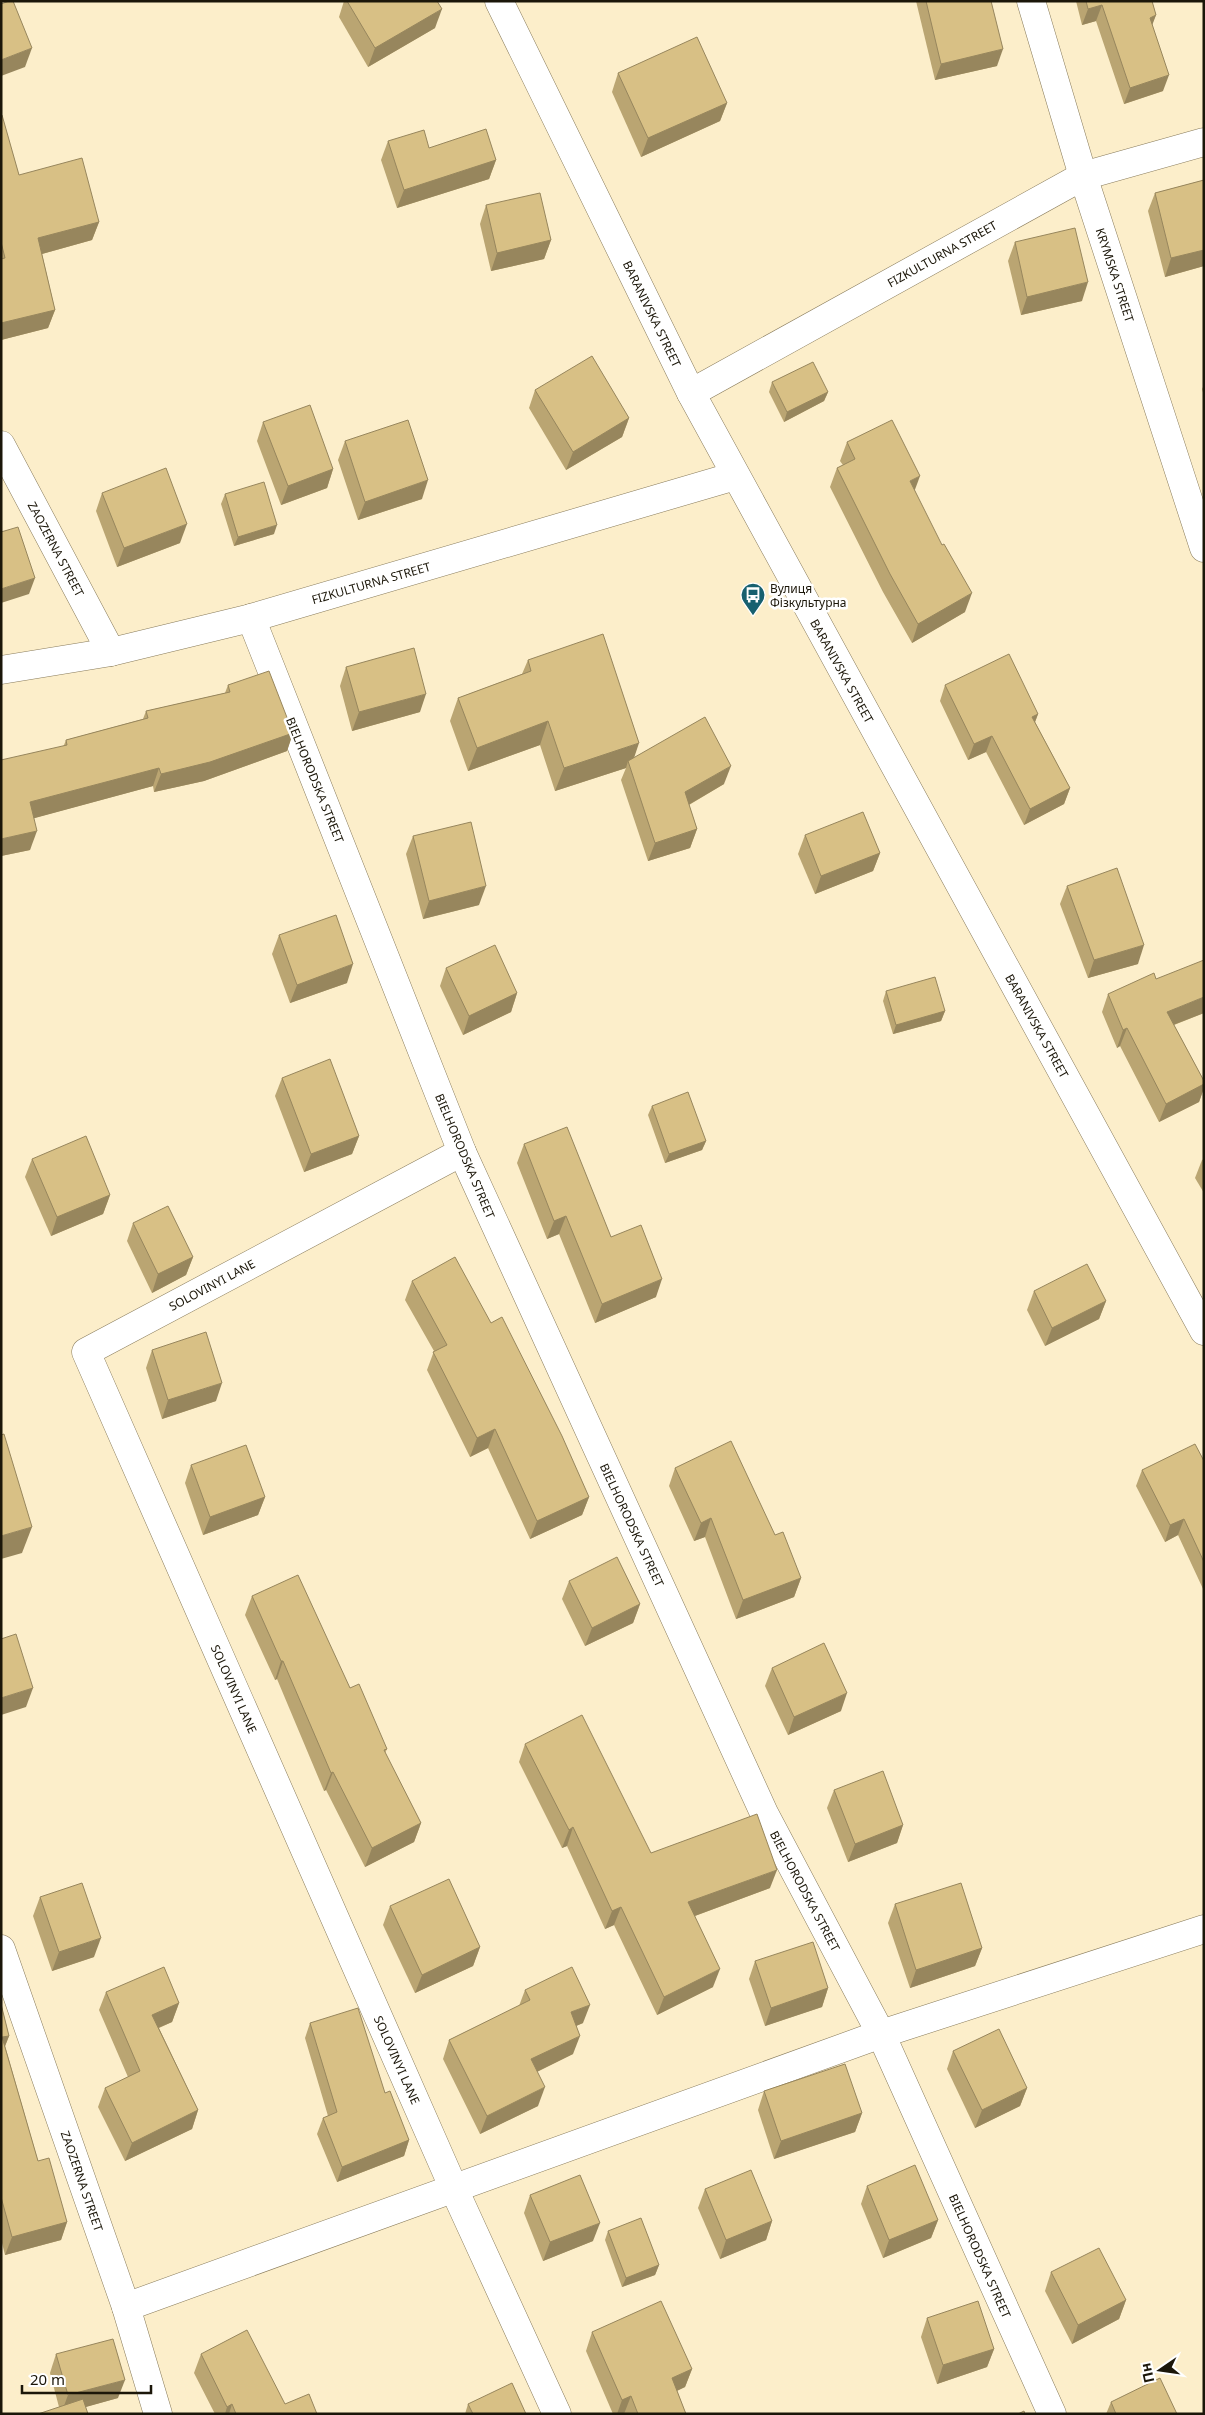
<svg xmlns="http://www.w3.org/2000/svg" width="1205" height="2415" viewBox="0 0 1205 2415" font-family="'Noto Sans',sans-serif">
	<rect width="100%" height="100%" fill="#fceeca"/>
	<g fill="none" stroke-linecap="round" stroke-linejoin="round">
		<defs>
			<g id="minor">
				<path d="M1031,1l52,175 121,372"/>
				<path d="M691,393l392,-217 121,-34"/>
				<path d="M1,445l110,207"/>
				<path d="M251,618l211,534 302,661 117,221 171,380"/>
				<path d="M1,670l110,-18 140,-34 484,-142"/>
				<path d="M462,1152l-376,200 368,837 103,225"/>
				<path d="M1,1949l125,358 32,107"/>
				<path d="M126,2307l755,-273 323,-105"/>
			</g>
			<path id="major" d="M499,1l192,392 513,938"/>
		</defs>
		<use href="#minor" stroke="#897c5c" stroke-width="29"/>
		<use href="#major" stroke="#897c5c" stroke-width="29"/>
		<use href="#minor" stroke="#fff" stroke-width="28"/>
		<use href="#major" stroke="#fff" stroke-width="28"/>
	</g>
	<g fill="#baa572">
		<path d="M344,1h93l-2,27 -67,39 -29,-50z"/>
		<path d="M916,1h75l6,65 -62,14z"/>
		<path d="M1076,1h76l4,14 -4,9 11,67 -39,13 -28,-83 -14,4z"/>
		<path d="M618,73l109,30 -7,18 -79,36 -29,-65z"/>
		<path d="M1,115l18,60 80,47 -7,18 -50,14 13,56 -7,18 -47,12z"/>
		<path d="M388,141l41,7 67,12 -7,19 -92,29 -16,-48z"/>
		<path d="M1204,180v86l-39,11 -17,-66 7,-18z"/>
		<path d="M486,205l65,35 -7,19 -53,12 -11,-47z"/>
		<path d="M1015,242l67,59 -61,14 -13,-54z"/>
		<path d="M772,382l56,10 -4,9 -40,21 -15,-30z"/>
		<path d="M1204,385v11l-2,-7z"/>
		<path d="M535,390l94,28 -7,19 -56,33 -37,-62z"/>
		<path d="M263,422l70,47 -6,19 -46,17 -24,-64z"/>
		<path d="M345,441l77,58 -64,21 -20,-60z"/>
		<path d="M847,442l68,49 50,121 -53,31 -29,-51 -53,-105 7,-19 6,-3 -3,-4z"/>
		<path d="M102,493l78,50 -63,24 -21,-56z"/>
		<path d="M225,494l49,40 -40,12 -13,-42z"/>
		<path d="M528,660l106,98 90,26 -35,21 8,24 -7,19 -42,13 -27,-81 5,-12 -71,23 -15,-46 -72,26 -18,-50 8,-23 64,-24z"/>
		<path d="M346,667l74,45 -68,19 -12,-45z"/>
		<path d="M228,685l65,48 -6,18 -83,30 -50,11 -1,-6 -119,32 -4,32 -29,6 63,-111 2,-5 77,-21 3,-8 79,-18z"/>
		<path d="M945,685l93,29 -3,8 35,66 -6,16 -40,21 -38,-73 -18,8 -28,-59z"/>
		<path d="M805,835l75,18 -7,18 -58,23 -17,-40z"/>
		<path d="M413,836l66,69 -56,14 -17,-65z"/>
		<path d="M1067,886l71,78 -50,14 -28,-74z"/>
		<path d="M279,935l68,48 -57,20 -18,-49z"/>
		<path d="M446,968l71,25 -6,19 -48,23 -23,-49z"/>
		<path d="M886,991l59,20 -4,10 -48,13 -10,-33z"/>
		<path d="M1108,994l96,19 -30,12 30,56v7l-5,14 -40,20 -39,-76 -3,2 -15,-36z"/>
		<path d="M282,1078l77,58 -7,18 -48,18 -29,-76z"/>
		<path d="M652,1106l54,35 -4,9 -37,13 -17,-48z"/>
		<path d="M524,1144l87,93 45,60 -61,26 -36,-89 -12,5 -30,-76z"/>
		<path d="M32,1159l78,36 -7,19 -52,22 -26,-59z"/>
		<path d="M1204,1159v34l-9,-15 7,-18z"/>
		<path d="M133,1223l60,34 -7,18 -34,18 -25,-52z"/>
		<path d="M412,1281l177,216 -7,18 -52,24 -42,-91 -18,9 -43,-87 7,-19 -29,-51z"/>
		<path d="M1034,1291l72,10 -7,18 -54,27 -18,-36z"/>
		<path d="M152,1350l64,51 -54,18 -16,-51z"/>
		<path d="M1204,1461v130l-26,-56 -13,7 -29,-56 6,-16z"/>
		<path d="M191,1465l74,32 -7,18 -55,20 -18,-52z"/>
		<path d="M675,1468l100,67 26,43 -7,19 -58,22 -31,-82 -11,4 -25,-55z"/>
		<path d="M569,1581l71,23 -7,19 -48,23 -23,-47z"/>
		<path d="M252,1596l98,92 37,61 -2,4 36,70 -7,19 -49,25 -39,-77 -2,1 -47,-112 -2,1 -30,-65z"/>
		<path d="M772,1668l69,43 -53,24 -23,-49z"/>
		<path d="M525,1744l126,109 119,35 -75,28 18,71 -56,28 -43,-90 -9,4 -38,-83 -5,2 -43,-86z"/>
		<path d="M834,1790l69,35 -6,18 -49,19 -21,-54z"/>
		<path d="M40,1897l54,60 -42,14 -19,-55z"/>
		<path d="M895,1904l87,44 -7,18 -65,22 -22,-65z"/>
		<path d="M390,1906l90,41 -7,19 -58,27 -32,-68z"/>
		<path d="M755,1961l73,27 -6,19 -57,19 -16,-47z"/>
		<path d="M525,1990l58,33 -7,3 -3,28 -36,18 1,34 -58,28 -37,-75 6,-19 70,-34z"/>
		<path d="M106,1992l73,11 -7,19 -13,6 39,82 -6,19 -67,32 -27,-54 7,-19 23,-11 -29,-67z"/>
		<path d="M1,2004l8,32 -4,10 33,115 29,61 -6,18 -56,15 -4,-16z"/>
		<path d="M310,2023l75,70 24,47 -5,16 -67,26 -20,-48 6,-16 5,-2 -23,-78z"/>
		<path d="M953,2051l74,37 -7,18 -45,22 -28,-59z"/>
		<path d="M764,2091l98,22 -7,19 -81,27 -16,-49z"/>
		<path d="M867,2186l71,34 -7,18 -48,20 -22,-54z"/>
		<path d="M705,2189l67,32 -6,19 -46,19 -22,-51z"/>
		<path d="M530,2195l63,46 -50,20 -19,-48z"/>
		<path d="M608,2231l51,34 -4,10 -33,12 -17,-47z"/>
		<path d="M1051,2272l75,28 -7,19 -47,25 -27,-53z"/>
		<path d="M927,2318l67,31 -7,18 -50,17 -16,-47z"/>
		<path d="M592,2332l100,37 -7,18 -8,4 9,23h-73l-27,-63z"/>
		<path d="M56,2354l62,44 -33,9h-26l-9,-34z"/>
		<path d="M201,2354l84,50 32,10h-102l-21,-41z"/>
		<path d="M1111,2402l66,12h-71z"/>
		<path d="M468,2404l58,10h-61z"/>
	</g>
	<g fill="#97865d">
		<path d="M1102,5l-6,16 -14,4 6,-16z"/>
		<path d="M442,9l-7,19 -67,39 7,-19z"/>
		<path d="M1156,15l-6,16v-13z"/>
		<path d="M32,48l-7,19 -24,9v-16z"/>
		<path d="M1003,49l-6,17 -62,14 6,-16z"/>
		<path d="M1169,75l-6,16 -39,13 6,-16z"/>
		<path d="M727,103l-7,18 -79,36 7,-19z"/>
		<path d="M496,160l-7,19 -92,29 7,-18z"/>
		<path d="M99,222l-7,18 -61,17 7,-19z"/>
		<path d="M551,240l-7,19 -53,12 6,-18z"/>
		<path d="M1204,250v16l-39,11 6,-19z"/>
		<path d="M1088,282l-6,19 -61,14 6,-18z"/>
		<path d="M55,310l-7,18 -47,12v-17z"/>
		<path d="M828,392l-4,9 -40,21 3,-10z"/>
		<path d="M629,418l-7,19 -56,33 7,-18z"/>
		<path d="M333,469l-6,19 -46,17 7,-19z"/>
		<path d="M920,476l-7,19 -3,-14z"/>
		<path d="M428,480l-6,19 -64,21 7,-18z"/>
		<path d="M187,524l-7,19 -63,24 7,-19z"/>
		<path d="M277,525l-3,9 -40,12 4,-9z"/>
		<path d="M35,578l-6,16 -28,9v-14z"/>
		<path d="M972,593l-7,19 -53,31 6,-19z"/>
		<path d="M426,694l-6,18 -68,19 7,-19z"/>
		<path d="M1038,714l-6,16v-13z"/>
		<path d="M548,721l-8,24 -72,26 9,-23z"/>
		<path d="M293,733l-6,18 -83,30 -50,11 7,-18z"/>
		<path d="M992,736l-6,16 -18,8 6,-16z"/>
		<path d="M639,743l-8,24 -3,-6 -2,7 -71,23 9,-23z"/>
		<path d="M731,766l-7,18 -46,27 7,-19z"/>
		<path d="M159,768l-6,18 -129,35 6,-19z"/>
		<path d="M1070,788l-6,16 -40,21 6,-16z"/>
		<path d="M697,829l-7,19 -42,13 7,-18z"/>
		<path d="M37,831l-7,19 -29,6v-17z"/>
		<path d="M880,853l-7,18 -58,23 6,-18z"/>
		<path d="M486,886l-7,19 -56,14 6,-18z"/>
		<path d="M1144,945l-6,19 -50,14 6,-18z"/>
		<path d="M353,964l-6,19 -57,20 7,-18z"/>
		<path d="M517,993l-6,19 -48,23 6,-19z"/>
		<path d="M1204,997v16l-44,17 7,-18z"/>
		<path d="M945,1011l-4,10 -48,13 3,-9z"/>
		<path d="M1127,1028l-7,18 -3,2 6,-18z"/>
		<path d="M1204,1084v4l-5,14 -40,20 7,-18z"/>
		<path d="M359,1136l-7,18 -48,18 7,-18z"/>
		<path d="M706,1141l-4,9 -37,13 4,-9z"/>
		<path d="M110,1195l-7,19 -52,22 6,-19z"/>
		<path d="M566,1216l-7,18 -12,5 7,-18z"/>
		<path d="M193,1257l-7,18 -34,18 6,-19z"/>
		<path d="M662,1279l-6,18 -61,26 7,-19z"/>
		<path d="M1106,1301l-7,18 -54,27 7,-18z"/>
		<path d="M222,1383l-6,18 -54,18 6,-19z"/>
		<path d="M495,1429l-7,19 -18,9 7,-19z"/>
		<path d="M265,1497l-7,18 -55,20 7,-18z"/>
		<path d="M589,1497l-7,18 -52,24 7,-18z"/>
		<path d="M711,1518l-6,19 -11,4 7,-18z"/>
		<path d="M1184,1519l-6,16 -13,7 5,-17z"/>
		<path d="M32,1527l-10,26 -21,6v-23z"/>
		<path d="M801,1578l-7,19 -58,22 7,-19z"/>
		<path d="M640,1604l-7,19 -48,23 7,-18z"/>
		<path d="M281,1661h2l-6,18 -2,1z"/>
		<path d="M33,1688l-7,19 -25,8v-17z"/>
		<path d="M847,1693l-6,18 -53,24 6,-18z"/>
		<path d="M333,1772l-7,18 -2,1 7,-18z"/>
		<path d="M421,1823l-7,19 -49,25 7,-19z"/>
		<path d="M903,1825l-6,18 -49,19 7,-18z"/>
		<path d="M573,1827l-6,19 -5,2 7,-18z"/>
		<path d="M777,1870l-7,18 -89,33 7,-19z"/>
		<path d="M621,1907l-7,18 -9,4 7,-18z"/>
		<path d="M101,1938l-7,19 -42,14 7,-19z"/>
		<path d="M480,1947l-7,19 -58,27 7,-18z"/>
		<path d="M982,1948l-7,18 -65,22 6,-18z"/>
		<path d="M720,1969l-7,18 -56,28 7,-18z"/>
		<path d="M828,1988l-6,19 -57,19 6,-18z"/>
		<path d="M179,2003l-7,19 -26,11 6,-18z"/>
		<path d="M590,2005l-7,18 -19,8 7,-19z"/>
		<path d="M9,2036l-7,18v-17z"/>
		<path d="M580,2036l-7,18 -49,24 7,-19z"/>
		<path d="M545,2087l-7,19 -58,28 7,-18z"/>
		<path d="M1027,2088l-7,18 -45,22 7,-18z"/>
		<path d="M198,2110l-6,19 -67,32 7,-18z"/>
		<path d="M862,2113l-7,19 -81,27 7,-18z"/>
		<path d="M409,2140l-5,16 -67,26 5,-15z"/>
		<path d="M938,2220l-7,18 -48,20 6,-18z"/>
		<path d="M772,2221l-6,19 -46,19 6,-19z"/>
		<path d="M67,2222l-6,18 -56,15 7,-18z"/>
		<path d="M600,2223l-7,18 -50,20 7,-19z"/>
		<path d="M659,2265l-4,10 -33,12 4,-9z"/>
		<path d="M1126,2300l-7,19 -47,25 6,-19z"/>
		<path d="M994,2349l-7,18 -50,17 6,-19z"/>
		<path d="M692,2369l-7,18 -20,9 7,-18z"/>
		<path d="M125,2380l-7,18 -57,16 7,-19z"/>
		<path d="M631,2396l-7,18h-7l5,-14z"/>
		<path d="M232,2404l-3,10h-4l2,-7z"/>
	</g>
	<g fill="#d8c085" stroke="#97865d">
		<path d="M9,1h4l19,47 -31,12v-56z"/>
		<path d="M347,1h90l5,8 -67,39z"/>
		<path d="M926,1h65l12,48 -62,15z"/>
		<path d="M1086,1h66l4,14 -6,3 19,57 -39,13 -28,-83 -14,4z"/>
		<path d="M697,37l30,66 -79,35 -30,-65z"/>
		<path d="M1,115h1l17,60 63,-17 17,64 -61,16 17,72 -54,13v-64l4,-1 -4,-16z"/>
		<path d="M486,129l10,31 -92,30 -16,-49 36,-11 5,18z"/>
		<path d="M1204,180v70l-33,8 -16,-65z"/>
		<path d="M540,193l11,47 -54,13 -11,-48z"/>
		<path d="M1075,228l13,54 -61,15 -12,-55z"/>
		<path d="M592,356l37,62 -56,34 -38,-62z"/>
		<path d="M813,362l15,30 -41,20 -15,-30z"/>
		<path d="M310,405l23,64 -45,17 -25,-64z"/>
		<path d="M408,420l20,60 -63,22 -20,-61z"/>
		<path d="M892,420l28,56 -10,5 32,64 2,-1 28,49 -54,31 -28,-50 -53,-106 18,-9 -8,-17z"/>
		<path d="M166,468l21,56 -63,24 -22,-55z"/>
		<path d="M264,482l13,43 -39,12 -13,-43z"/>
		<path d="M18,527l17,51 -34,11v-57z"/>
		<path d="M603,634l36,109 -75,25 -16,-47 -71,27 -19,-50 73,-27 -3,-11z"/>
		<path d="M414,648l12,46 -67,18 -13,-45z"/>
		<path d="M1009,654l29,60 -6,3 38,71 -40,21 -38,-73 -18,8 -29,-59z"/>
		<path d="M269,671l24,62 -83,29 -49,12 -2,-6 -129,34 7,29 -36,8v-79l66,-15 -1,-5 82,-22 -2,-7 84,-19 -2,-7z"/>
		<path d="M705,717l26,49 -46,26 12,37 -42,14 -27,-82z"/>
		<path d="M863,812l17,41 -59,23 -16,-41z"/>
		<path d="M471,822l15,64 -57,15 -16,-65z"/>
		<path d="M1117,868l27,77 -50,15 -27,-74z"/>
		<path d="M336,915l17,49 -56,21 -18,-50z"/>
		<path d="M495,945l22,48 -48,23 -23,-48z"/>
		<path d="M1204,960v37l-37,15 37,69v3l-38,20 -39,-76 -4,2 -15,-36 46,-21 2,6z"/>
		<path d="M935,977l10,34 -49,14 -10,-34z"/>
		<path d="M330,1059l29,77 -48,18 -29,-76z"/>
		<path d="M688,1092l18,49 -37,13 -17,-48z"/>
		<path d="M567,1127l44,110 30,-12 21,54 -60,25 -36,-88 -12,5 -30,-77z"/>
		<path d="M86,1136l24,59 -53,22 -25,-58z"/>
		<path d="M168,1206l25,51 -35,17 -25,-51z"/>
		<path d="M455,1257l36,66 11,-6 60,119 27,61 -52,24 -42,-92 -18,9 -44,-86 14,-7 -35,-64z"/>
		<path d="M1087,1264l19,37 -54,27 -18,-37z"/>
		<path d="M206,1332l16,51 -54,17 -16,-50z"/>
		<path d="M4,1434l28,93 -31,9v-101z"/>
		<path d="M731,1441l44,94 8,-3 18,46 -58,22 -32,-82 -10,5 -26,-55z"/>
		<path d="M1195,1444l9,17v101l-20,-43 -14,6 -28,-55z"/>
		<path d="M246,1445l19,52 -55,20 -19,-52z"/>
		<path d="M617,1557l23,47 -48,24 -23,-47z"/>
		<path d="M298,1575l52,113 9,-4 28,65 -3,1 37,73 -49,25 -39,-76 -2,1 -48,-112h-2l-29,-65z"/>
		<path d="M16,1634l17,54 -32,10v-59z"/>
		<path d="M824,1643l23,50 -53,24 -22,-49z"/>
		<path d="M582,1715l69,138 106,-39 20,56 -89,32 32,67 -56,28 -43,-90 -9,4 -39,-84 -4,3 -44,-86z"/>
		<path d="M883,1771l20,54 -48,19 -21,-54z"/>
		<path d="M449,1879l31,68 -58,28 -32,-69z"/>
		<path d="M82,1883l19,55 -42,14 -19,-55z"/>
		<path d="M961,1883l21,65 -66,22 -21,-66z"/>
		<path d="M813,1942l15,46 -57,20 -16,-47z"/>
		<path d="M164,1967l15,36 -27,12 46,95 -66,33 -27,-55 35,-17 -34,-79z"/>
		<path d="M572,1967l18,38 -19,7 9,24 -49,23 14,28 -58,29 -38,-76 81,-40 -5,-10z"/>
		<path d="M1,2004l8,32 -7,1 36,124 11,-3 18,64 -55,15 -11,-40z"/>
		<path d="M358,2008l27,85 5,-2 19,49 -67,27 -19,-49 14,-6 -27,-89z"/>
		<path d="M999,2029l28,59 -45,22 -29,-59z"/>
		<path d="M845,2064l17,49 -81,28 -17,-50z"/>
		<path d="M915,2165l23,55 -49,20 -22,-54z"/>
		<path d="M751,2170l21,51 -46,19 -21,-51z"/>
		<path d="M580,2175l20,48 -50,19 -20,-47z"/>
		<path d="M641,2218l18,47 -33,13 -18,-47z"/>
		<path d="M1099,2248l27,52 -48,25 -27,-53z"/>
		<path d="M661,2301l31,68 -20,9 14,36h-48l-7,-18 -9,4 -30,-68z"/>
		<path d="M978,2301l16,48 -51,16 -16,-47z"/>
		<path d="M247,2330l38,74 24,-10 8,20h-81l-4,-10 -5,3 -26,-53z"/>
		<path d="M113,2339l12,41 -57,15 -12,-41z"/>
		<path d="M1160,2378l17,36h-61l-5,-12z"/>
		<path d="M512,2383l14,31h-53l-5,-10z"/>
		<path d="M83,2399l5,15h-50z"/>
		<path d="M1024,2411l1,3h-7z"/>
	</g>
	<defs>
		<symbol id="bus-pin" viewBox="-11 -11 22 30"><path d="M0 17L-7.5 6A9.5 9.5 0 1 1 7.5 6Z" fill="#17606f" stroke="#fff"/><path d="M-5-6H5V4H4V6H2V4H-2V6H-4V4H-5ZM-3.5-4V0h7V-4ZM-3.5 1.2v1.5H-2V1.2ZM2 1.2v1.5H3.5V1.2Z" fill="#fff"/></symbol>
	</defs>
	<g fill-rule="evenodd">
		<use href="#bus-pin" x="739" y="581" width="28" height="38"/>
	</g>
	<g text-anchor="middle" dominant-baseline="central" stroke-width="5" stroke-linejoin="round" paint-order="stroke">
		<g font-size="12" fill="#1b1609" stroke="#fff">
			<text transform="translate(942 254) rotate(-29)">FIZKULTURNA STREET</text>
			<text transform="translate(1115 275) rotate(72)">KRYMSKA STREET</text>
			<text transform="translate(652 314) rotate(64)">BARANIVSKA STREET</text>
			<text transform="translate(56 549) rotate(62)">ZAOZERNA STREET</text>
			<text transform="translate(371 583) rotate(-16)">FIZKULTURNA STREET</text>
			<text transform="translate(842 671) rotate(61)">BARANIVSKA STREET</text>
			<text transform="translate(315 780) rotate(68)">BIELHORODSKA STREET</text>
			<text transform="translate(1037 1026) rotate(61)">BARANIVSKA STREET</text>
			<text transform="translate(465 1156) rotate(67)">BIELHORODSKA STREET</text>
			<text transform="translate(212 1285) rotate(-28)">SOLOVINYI LANE</text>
			<text transform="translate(632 1525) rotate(65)">BIELHORODSKA STREET</text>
			<text transform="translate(234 1689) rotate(66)">SOLOVINYI LANE</text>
			<text transform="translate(805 1891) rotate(62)">BIELHORODSKA STREET</text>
			<text transform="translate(397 2060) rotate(66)">SOLOVINYI LANE</text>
			<text transform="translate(82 2181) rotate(71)">ZAOZERNA STREET</text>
			<text transform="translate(980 2256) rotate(66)">BIELHORODSKA STREET</text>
		</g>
		<g font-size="12" fill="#1b1609" stroke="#fff" text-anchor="start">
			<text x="770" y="588">Вулиця<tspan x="770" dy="14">Фізкультурна</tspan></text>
		</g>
	</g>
	<rect width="1205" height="2415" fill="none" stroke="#1b1609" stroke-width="5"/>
	<g transform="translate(1160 2370) rotate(257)" stroke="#ffffff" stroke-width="4" paint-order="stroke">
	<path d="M0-4L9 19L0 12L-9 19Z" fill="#1b1609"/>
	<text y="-8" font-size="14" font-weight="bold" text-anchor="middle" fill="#1b1609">Пн</text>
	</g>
	<path d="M22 2385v8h129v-8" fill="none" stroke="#1b1609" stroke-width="2.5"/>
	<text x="30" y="2385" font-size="15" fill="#1b1609" stroke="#ffffff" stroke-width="4" paint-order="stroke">20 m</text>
</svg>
